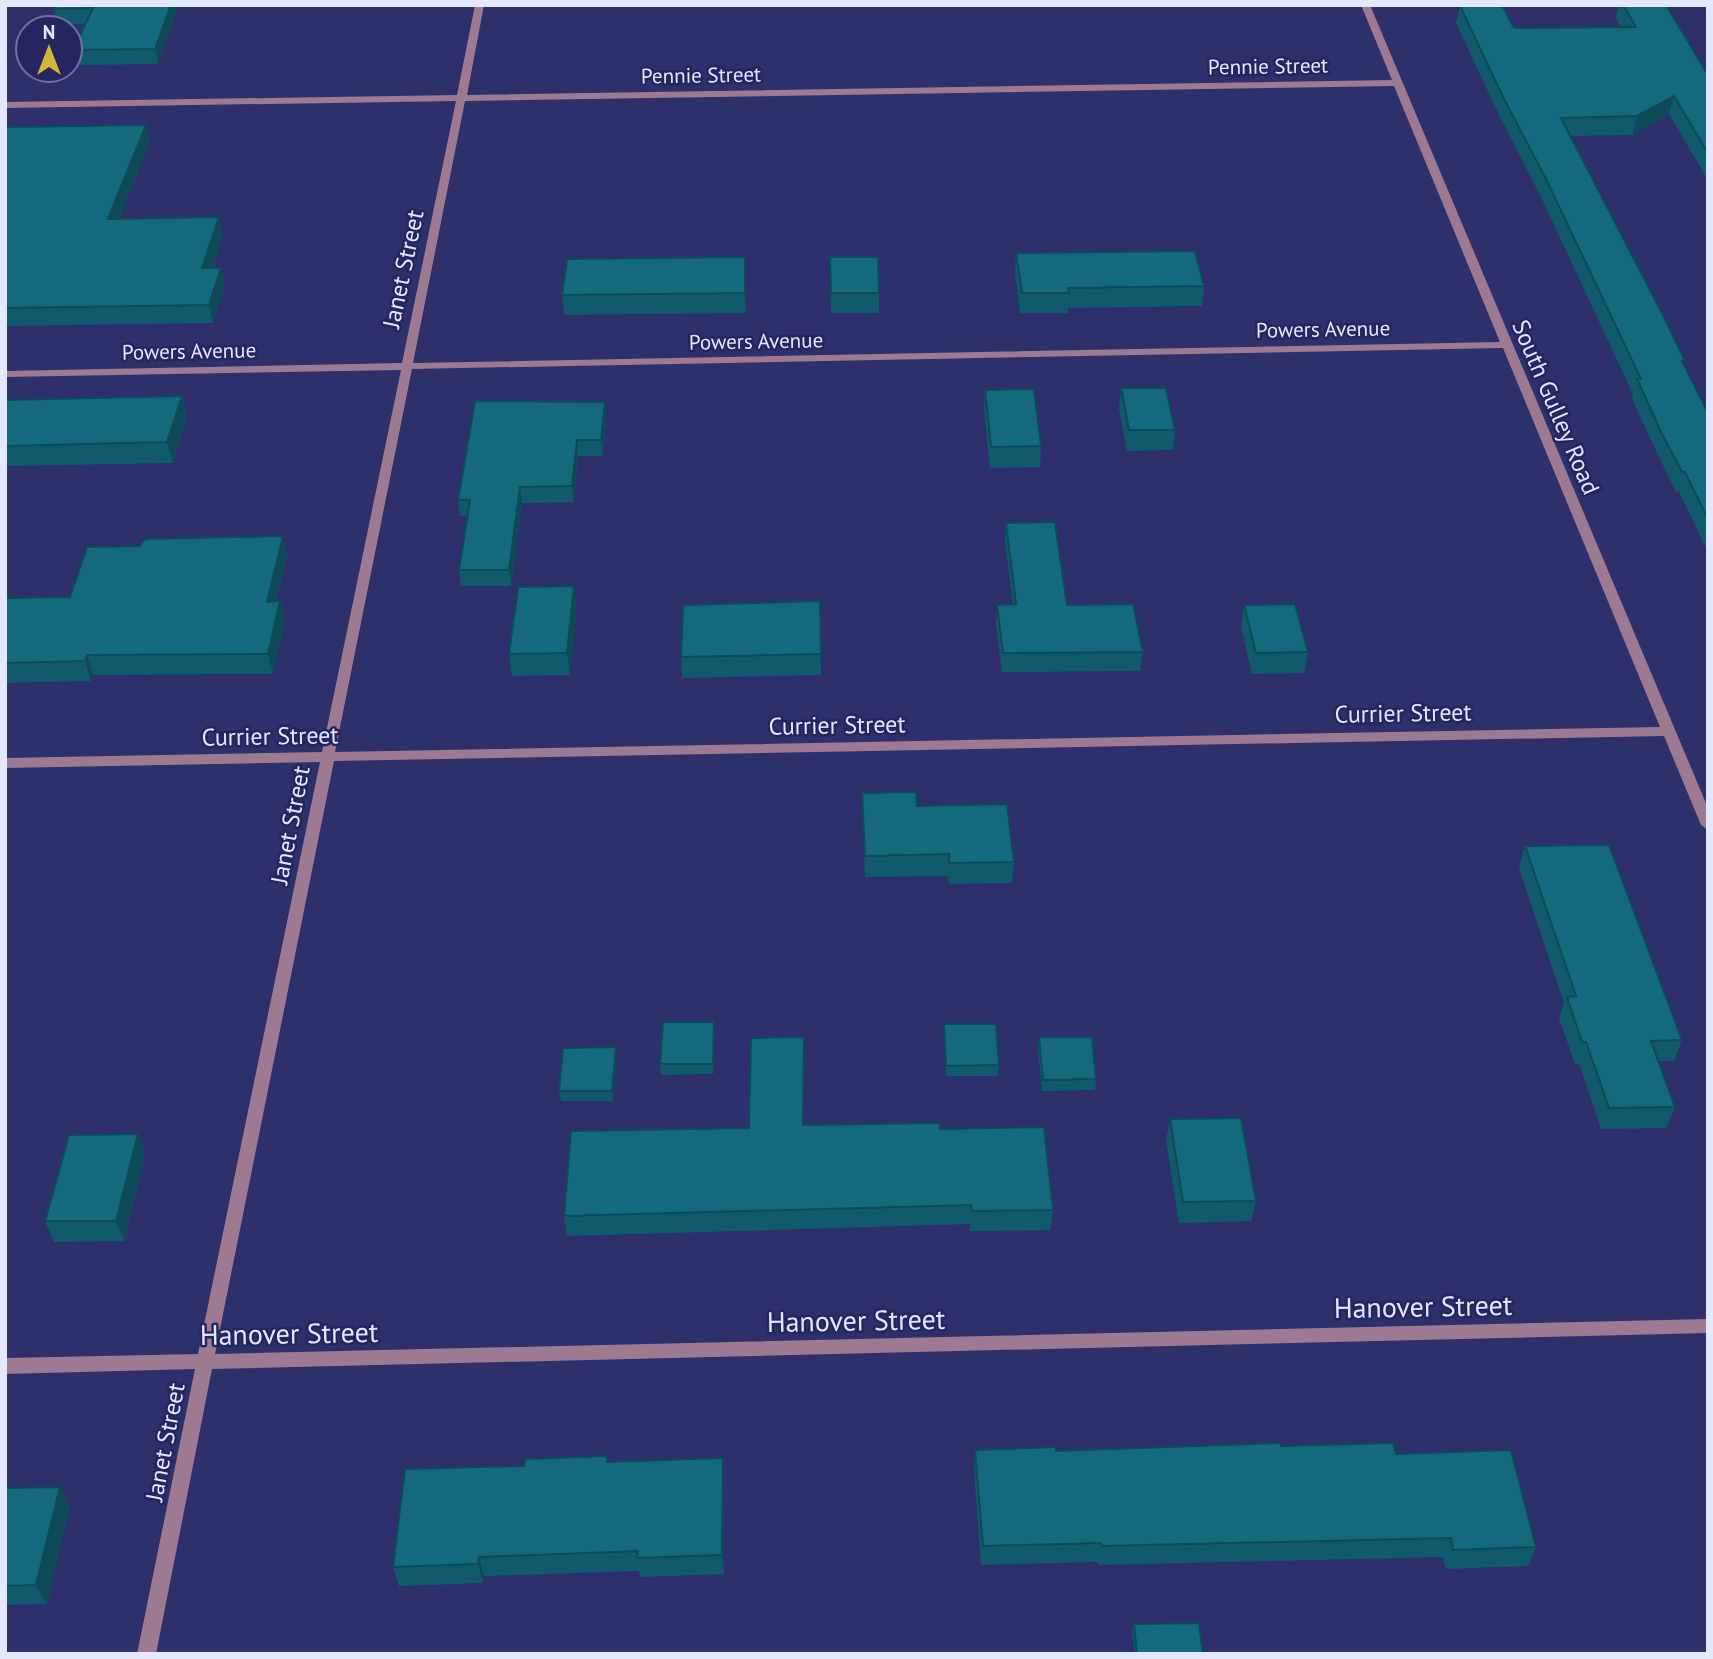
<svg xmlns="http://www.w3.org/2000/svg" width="1713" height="1659" viewBox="0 0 1713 1659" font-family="'PT Sans',sans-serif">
	<rect width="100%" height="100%" fill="#2e306b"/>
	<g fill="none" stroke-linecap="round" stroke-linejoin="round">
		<path fill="#9d7a92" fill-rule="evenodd" d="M475,5h9l-17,90 925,-15 -31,-75h9l338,803v22l-7,-5 -37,-89 -1330,25 -119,593 1493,-35v14l-1496,36 -56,285h-19l58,-285 -190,5v-16l193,-4 122,-592 -315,6v-10l317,-6 79,-382 -396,7v-6l397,-8 54,-262 -451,7v-6l452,-7zM1394,86l106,256 -1087,21 52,-262zM1503,348l157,379 -1325,25 77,-383z"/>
	</g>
	<g fill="#115a6c">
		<path d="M179,5l-21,59 -81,1 -4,-15 12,-26h-27l-4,-15z"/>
		<path d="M1619,5h47l42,70v105l-39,-66 -36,21 -63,1 115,225 -2,3 25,49v139l-29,-60h-3l-19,-39 -25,-54 1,-5 -92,-197 -41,-80 -44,-94 4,-17 54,22h107l-5,-10z"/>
		<path d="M5,127l145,15 -31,77 104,15 -11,34h9l4,17 -12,38 -208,3z"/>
		<path d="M1016,253l188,33 -2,20 -134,2v5h-48l-5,-40z"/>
		<path d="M745,257l1,56 -182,2 -2,-20z"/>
		<path d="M830,257l49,36v20h-48z"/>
		<path d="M1121,388l54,42 -2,20 -46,1 -8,-42z"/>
		<path d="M985,390l56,56 -1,21 -50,1 -6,-58z"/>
		<path d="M182,396l5,21 -14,46 -168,3v-66z"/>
		<path d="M606,417l-3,39h-25l-4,46 -52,1 -11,83h-50l-2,-16 8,-54h-7l-2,-16z"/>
		<path d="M1006,523l61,82 76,47 -3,19 -138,1 -6,-48 1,-19 16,-1 -8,-62z"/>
		<path d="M283,536l4,20 -11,45h4l5,20 -12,53 -180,1 -2,6 -86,2v-85l65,-1z"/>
		<path d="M820,601l1,74 -139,3 -1,-21z"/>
		<path d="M1244,605l64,47 -4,21 -52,1 -11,-47z"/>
		<path d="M577,607l-7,68 -58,1 -3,-22z"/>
		<path d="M862,793l55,13 97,56 -2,21 -63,1 -1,-8 -83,1z"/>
		<path d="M1525,846l157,194 -8,21h-16l17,46 -9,21 -65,1 -22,-66 -4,1 -16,-46 5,-15 -45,-135z"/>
		<path d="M944,1024l55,41 -1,11h-52z"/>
		<path d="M715,1032l-2,42 -52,1 -1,-11z"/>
		<path d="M1039,1037l57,42 -1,11 -53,1 -4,-43z"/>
		<path d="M616,1047l1,11 -4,43h-52l-2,-10z"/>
		<path d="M804,1057v68l136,4 113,81 -3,20 -80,1v-7l-403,12 -3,-20 185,-88z"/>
		<path d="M1170,1119l86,82 -5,20 -72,2 -13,-83z"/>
		<path d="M138,1134l7,21 -21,86 -70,1 -9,-21z"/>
		<path d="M1281,1446l115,8 140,93 -8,19 -82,3 -3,-12 -344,8 -1,-3 -117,3 -7,-96 1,-19 81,1z"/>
		<path d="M607,1456l1,6 115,-4 1,19v97l-84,3 -1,-6 -155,5 -1,7 -84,3 -6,-19 131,-101z"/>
		<path d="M5,1488l65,18 -23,98 -42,1z"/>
		<path d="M1134,1624l69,30h-68l-3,-21z"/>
	</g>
	<g fill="#0e4a58">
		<path d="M171,5h8l-21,59 -3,-15z"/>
		<path d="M1674,96l-5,18 -36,21 4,-19z"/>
		<path d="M146,125l4,17 -38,94 -4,-17z"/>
		<path d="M219,217l4,17 -17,51 -4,-17z"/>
		<path d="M745,257l1,20v36l-1,-20z"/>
		<path d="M221,268l4,17 -12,38 -4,-18z"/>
		<path d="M182,396l5,21 -14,46 -6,-21z"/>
		<path d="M605,402l1,15 -3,39 -2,-16z"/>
		<path d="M577,440l1,16 -4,46 -2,-16z"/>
		<path d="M520,487l2,16 -11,83 -2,-16z"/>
		<path d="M283,536l4,20 -15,65 -5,-19z"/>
		<path d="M574,586l3,21 -7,68 -3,-22z"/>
		<path d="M280,601l5,20 -12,53 -5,-20z"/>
		<path d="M87,655l6,20 -2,6 -6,-20z"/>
		<path d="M714,1022l1,10 -2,42v-10z"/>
		<path d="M616,1047l1,11 -4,43 -1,-10z"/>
		<path d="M138,1134l7,21 -21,86 -8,-20z"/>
		<path d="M723,1458l1,19v97l-2,-19z"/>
		<path d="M60,1487l10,19 -23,98 -11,-19z"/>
		<path d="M479,1557l5,19 -1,7 -5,-19z"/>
	</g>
	<g fill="#14697d" stroke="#0e4a58" stroke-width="2">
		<path d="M56,5h115l-16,44 -82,1 20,-42 -39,1z"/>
		<path d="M1502,5l12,23 122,-1 -13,-22h43l42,70v78l-34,-57 -37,20 -76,2 103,199 21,44h-3l26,52v106l-23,-47h-3l-20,-38 -25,-55h4l-95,-200 -42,-80 -44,-93z"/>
		<path d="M146,125l-38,94 111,-2 -17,51h19l-12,37 -204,3v-181z"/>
		<path d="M1195,251l9,35 -136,2 1,5h-47l-6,-40z"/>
		<path d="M745,257v36l-183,2 5,-36z"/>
		<path d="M830,257h48l1,36h-48z"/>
		<path d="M1121,388h45l9,42h-46z"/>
		<path d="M1034,389l7,57 -50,1 -6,-57z"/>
		<path d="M182,396l-15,46 -162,4v-46z"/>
		<path d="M475,401l130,1 -4,38h-24l-5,46 -52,1 -11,83h-50l11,-70h-12z"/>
		<path d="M1055,522l12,83 66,-1 10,48 -140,1 -6,-48 19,-1 -10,-81z"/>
		<path d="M283,536l-16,66 13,-1 -12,53 -181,1 -2,6 -80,2v-65l65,-1 17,-50 52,-1 6,-7z"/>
		<path d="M574,586l-7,67 -58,1 9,-67z"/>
		<path d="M820,601l1,53 -140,3 2,-52z"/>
		<path d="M1295,604l13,48 -52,1 -12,-48z"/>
		<path d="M916,792l1,14 90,-2 7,58 -65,1v-9l-84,2 -3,-63z"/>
		<path d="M1609,845l73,195 -31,1 24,66 -66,1 -23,-66h-4l-15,-45 9,-1 -51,-150z"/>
		<path d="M663,1022h51l-1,42h-53z"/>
		<path d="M944,1024h52l3,41 -53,1z"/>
		<path d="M804,1037l-1,88 137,-2v6l104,-2 9,83 -81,1 -1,-6 -407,11 7,-85 178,-3 2,-90z"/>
		<path d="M1039,1037h53l4,42 -53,1z"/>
		<path d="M616,1047l-4,44h-53l4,-43z"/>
		<path d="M1241,1118l15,83 -73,1 -13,-83z"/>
		<path d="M138,1134l-22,87h-71l24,-86z"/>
		<path d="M1281,1443v3l112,-3 3,11 115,-4 25,97 -83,3 -2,-12 -349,8 -1,-3 -118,3 -8,-96 81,-3v4z"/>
		<path d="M607,1456v6l116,-4 -1,97 -85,3 1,-7 -159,6 -1,7 -85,3 12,-98 119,-3 1,-7z"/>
		<path d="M60,1487l-24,98 -31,1v-98z"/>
		<path d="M1199,1623l4,31h-66l-3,-30z"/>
	</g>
	<g text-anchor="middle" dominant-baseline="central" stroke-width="5" stroke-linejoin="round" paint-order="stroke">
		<g font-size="21" fill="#e4e8fe" stroke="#252560">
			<text transform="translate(1268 66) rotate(-1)">Pennie Street</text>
			<text transform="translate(701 75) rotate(-1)">Pennie Street</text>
			<text transform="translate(1323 329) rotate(-1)">Powers Avenue</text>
			<text transform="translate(756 341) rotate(-1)">Powers Avenue</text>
			<text transform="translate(189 351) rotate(-1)">Powers Avenue</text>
		</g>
		<g font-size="24" fill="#e4e8fe" stroke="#252560">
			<text transform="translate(403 269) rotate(-78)">Janet Street</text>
			<text transform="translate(1556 407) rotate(67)">South Gulley Road</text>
			<text transform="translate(1403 713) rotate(-1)">Currier Street</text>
			<text transform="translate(837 725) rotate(-1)">Currier Street</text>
			<text transform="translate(270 736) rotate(-1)">Currier Street</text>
			<text transform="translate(290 825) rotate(-79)">Janet Street</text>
			<text transform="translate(165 1442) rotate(-79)">Janet Street</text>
		</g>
		<g font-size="28" fill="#e4e8fe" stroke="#252560">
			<text transform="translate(1423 1306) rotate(-1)">Hanover Street</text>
			<text transform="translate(856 1320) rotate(-1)">Hanover Street</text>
			<text transform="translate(289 1333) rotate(-1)">Hanover Street</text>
		</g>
	</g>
	<rect width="1713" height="1659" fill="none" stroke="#e4e8fe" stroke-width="14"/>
	<g transform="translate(49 49)"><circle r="33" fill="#252560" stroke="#71739f" stroke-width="2"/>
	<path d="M0-5L12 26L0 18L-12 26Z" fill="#d0b836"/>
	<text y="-10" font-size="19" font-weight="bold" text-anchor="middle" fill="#e4e8fe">N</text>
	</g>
</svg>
